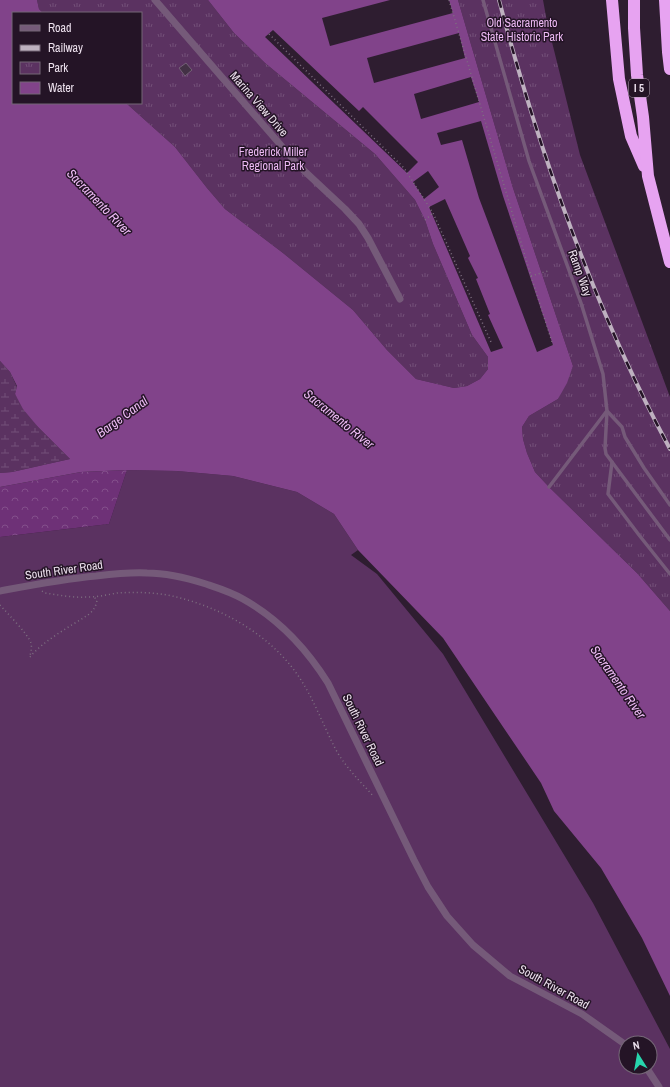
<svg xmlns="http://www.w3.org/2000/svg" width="670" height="1087" viewBox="0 0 670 1087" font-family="'Archivo Narrow',sans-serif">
	<defs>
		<pattern id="forest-crowns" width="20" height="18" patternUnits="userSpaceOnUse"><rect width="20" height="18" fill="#6e3177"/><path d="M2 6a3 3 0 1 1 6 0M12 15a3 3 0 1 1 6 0" fill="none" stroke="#834f8b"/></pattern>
		<pattern id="wetland-marsh" width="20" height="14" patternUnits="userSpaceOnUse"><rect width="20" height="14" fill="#5b3261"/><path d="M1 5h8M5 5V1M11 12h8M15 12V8" fill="none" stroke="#734f78"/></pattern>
		<pattern id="park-tufts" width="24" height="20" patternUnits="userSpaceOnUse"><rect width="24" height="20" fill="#5b3261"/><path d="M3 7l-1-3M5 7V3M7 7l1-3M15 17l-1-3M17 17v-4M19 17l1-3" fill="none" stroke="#734f78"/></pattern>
	</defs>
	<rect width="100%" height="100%" fill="#2e1d30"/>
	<path fill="#5b3261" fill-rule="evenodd" d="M127,470l50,1 56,5 64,16 37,22 24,36 -7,5 26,19 66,80 150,249 77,146v38h-670v-550l109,-13zM626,1043h24v24h-24z"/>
	<path fill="url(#forest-crowns)" d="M127,470l-18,54 -109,13v-50l81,-15z"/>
	<path fill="url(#wetland-marsh)" d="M0,361l10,11 7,15 -2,7 23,33 32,32 -58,13 -12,1z"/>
	<g fill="url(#park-tufts)">
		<path d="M37,0h171l26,33 31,30 110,91 40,46 10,20 8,24 39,91 16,22v12l-8,10 -13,7 -13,2 -38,-9 -29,-29 -34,-40 -70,-57 -58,-44 -18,-21 -32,-41 -49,-44h15v-90h-98l-4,-4z"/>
		<path d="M458,0h85l4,22 33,133 90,242v214l-33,-38 -88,-86 -14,-15 -8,-19 -4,-14 -1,-12 7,-11 29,-17 15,-33 -60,-178z"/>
	</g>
	<path fill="#81438a" d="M0,0h37l2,9 4,4h-30v90h113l49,44 32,41 18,21 58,44 70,57 34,40 29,29 38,9 13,-2 13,-7 8,-10v-12l-16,-22 -39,-91 -8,-24 -10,-20 -40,-46 -110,-91 -31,-30 -26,-33h250l55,188 60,178 -6,17 -9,16 -29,17 -7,11 1,12 4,14 8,19 14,15 88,86 33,38v385l-28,-58 -41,-70 -47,-57 -13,-28 -98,-145 -85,-88 -24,-36 -37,-22 -64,-16 -56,-5 -50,-1 -46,2 -81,15v-14l12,-1 58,-13 -32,-32 -15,-18 -8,-15 2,-8 -7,-14 -10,-11z"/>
	<g fill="#2e1d30">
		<path d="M390,0h59l4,13 -123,33 -8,-28z"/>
		<path d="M273,30l86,81 4,-4 55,55 -11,11 -142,-136z"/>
		<path d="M459,33l6,25 -91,25 -7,-25z"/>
		<path d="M471,77l8,25 -58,17 -7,-25z"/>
		<path d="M481,121l22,75 50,149 -16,7 -58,-154 -17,-58 -21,5 -4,-12z"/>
		<path d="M428,171l11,16 -15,12 -11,-17z"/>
		<path d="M445,199l25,57 -2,2 10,20 -2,1 14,35 -2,1 15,33 -12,4 -62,-145z"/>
	</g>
	<path fill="#433145" stroke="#746077" d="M186,63l6,7 -7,6 -6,-8z"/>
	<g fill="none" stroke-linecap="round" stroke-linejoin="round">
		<g stroke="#7e6f80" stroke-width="1.5" stroke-dasharray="1 3" stroke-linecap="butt">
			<path d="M449,0l82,276 22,69"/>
			<path d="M269,34l135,134 29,45 58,129"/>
			<path d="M425,220l8,-7"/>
			<path d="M531,276l17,-5"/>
			<path d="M42,591l3,2c14,2 28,5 42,4 10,0 20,-2 30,-4 18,-1 37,-1 55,3 50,11 101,40 129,84 14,22 23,47 35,70 10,18 25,32 38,47"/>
			<path d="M0,605c7,8 28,29 31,38 1,4 0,8 -1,13"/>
			<path d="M30,657c13,-16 39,-30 58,-42 5,-4 8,-8 9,-15l-3,-3"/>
		</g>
		<g stroke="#755a79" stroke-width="3.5">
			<path d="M483,0l46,161 52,142 22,71 4,37 -2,37 1,6 64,86"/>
			<path d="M607,411l15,16 3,10 19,31 26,37"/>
			<path d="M612,462l-4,32 31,41 31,39"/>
			<path d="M549,487l57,-75"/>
		</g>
		<g stroke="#755a79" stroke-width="7">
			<path d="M155,0l143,165 47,44 14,15 9,14 32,61"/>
			<path d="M0,591c32,-6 63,-12 96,-15 17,-2 34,-4 51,-3 20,0 40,5 59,11 12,4 25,8 37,15 36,20 63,49 85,84l86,177 14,27 19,29 26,29 37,31 72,38 44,31"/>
			<path d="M646,1067l13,20"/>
		</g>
		<g stroke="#e7a3f1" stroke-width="12">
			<path d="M612,0l7,79 12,57 13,30"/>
			<path d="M634,0v28l3,47 6,42 5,59 22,86"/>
			<path d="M665,0l3,52 2,17"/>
		</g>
		<defs>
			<path id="rail" d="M499,0c41,155 95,308 171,449"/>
		</defs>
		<use href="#rail" stroke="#beb1c0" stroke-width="4"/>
		<use href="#rail" stroke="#241426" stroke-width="2.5" stroke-dasharray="8" stroke-linecap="butt"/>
	</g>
	<g text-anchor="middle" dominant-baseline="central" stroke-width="3" stroke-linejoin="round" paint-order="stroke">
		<rect fill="#241426" stroke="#b0a3b1" stroke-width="1" x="629" y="79" width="20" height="18" rx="3"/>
		<g font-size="11" font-weight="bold" fill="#ece0ed">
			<text x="639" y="88">I 5</text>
		</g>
		<g font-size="12" fill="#ecb9f3" stroke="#241426">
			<text x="522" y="23">Old Sacramento<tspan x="522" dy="14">State Historic Park</tspan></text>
			<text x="273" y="152">Frederick Miller<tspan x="273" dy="14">Regional Park</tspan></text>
		</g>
		<g font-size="12" fill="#ece0ed" stroke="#241426">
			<text transform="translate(259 104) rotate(49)">Marina View Drive</text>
			<text transform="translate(580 273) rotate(70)">Ramp Way</text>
			<text transform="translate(64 570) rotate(-8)">South River Road</text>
			<text transform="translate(363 730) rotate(64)">South River Road</text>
			<text transform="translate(554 987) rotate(29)">South River Road</text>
		</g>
		<g font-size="13" font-style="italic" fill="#eebcf5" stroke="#241426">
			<text transform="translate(99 202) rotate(46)">Sacramento River</text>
			<text transform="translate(122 417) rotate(-36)">Barge Canal</text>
			<text transform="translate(339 419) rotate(39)">Sacramento River</text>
			<text transform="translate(618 682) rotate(55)">Sacramento River</text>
		</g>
	</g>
	<rect x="12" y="12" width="130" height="92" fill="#241426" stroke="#746676"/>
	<rect x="20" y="25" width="20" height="6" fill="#755a79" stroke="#746676"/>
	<text x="48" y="32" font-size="12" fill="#ece0ed">Road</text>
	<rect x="20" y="45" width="20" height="6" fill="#beb1c0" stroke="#746676"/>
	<text x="48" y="52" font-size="12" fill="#ece0ed">Railway</text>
	<rect x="20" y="62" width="20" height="12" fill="url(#park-tufts)" stroke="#746676"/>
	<text x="48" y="72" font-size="12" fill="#ece0ed">Park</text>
	<rect x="20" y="82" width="20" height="12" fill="#81438a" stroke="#746676"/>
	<text x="48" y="92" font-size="12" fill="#ece0ed">Water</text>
	<g transform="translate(638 1055) rotate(349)"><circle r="19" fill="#241426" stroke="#746676"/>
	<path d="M0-3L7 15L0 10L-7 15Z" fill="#27d5ad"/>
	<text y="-6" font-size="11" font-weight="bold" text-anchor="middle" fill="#ece0ed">N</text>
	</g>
</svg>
